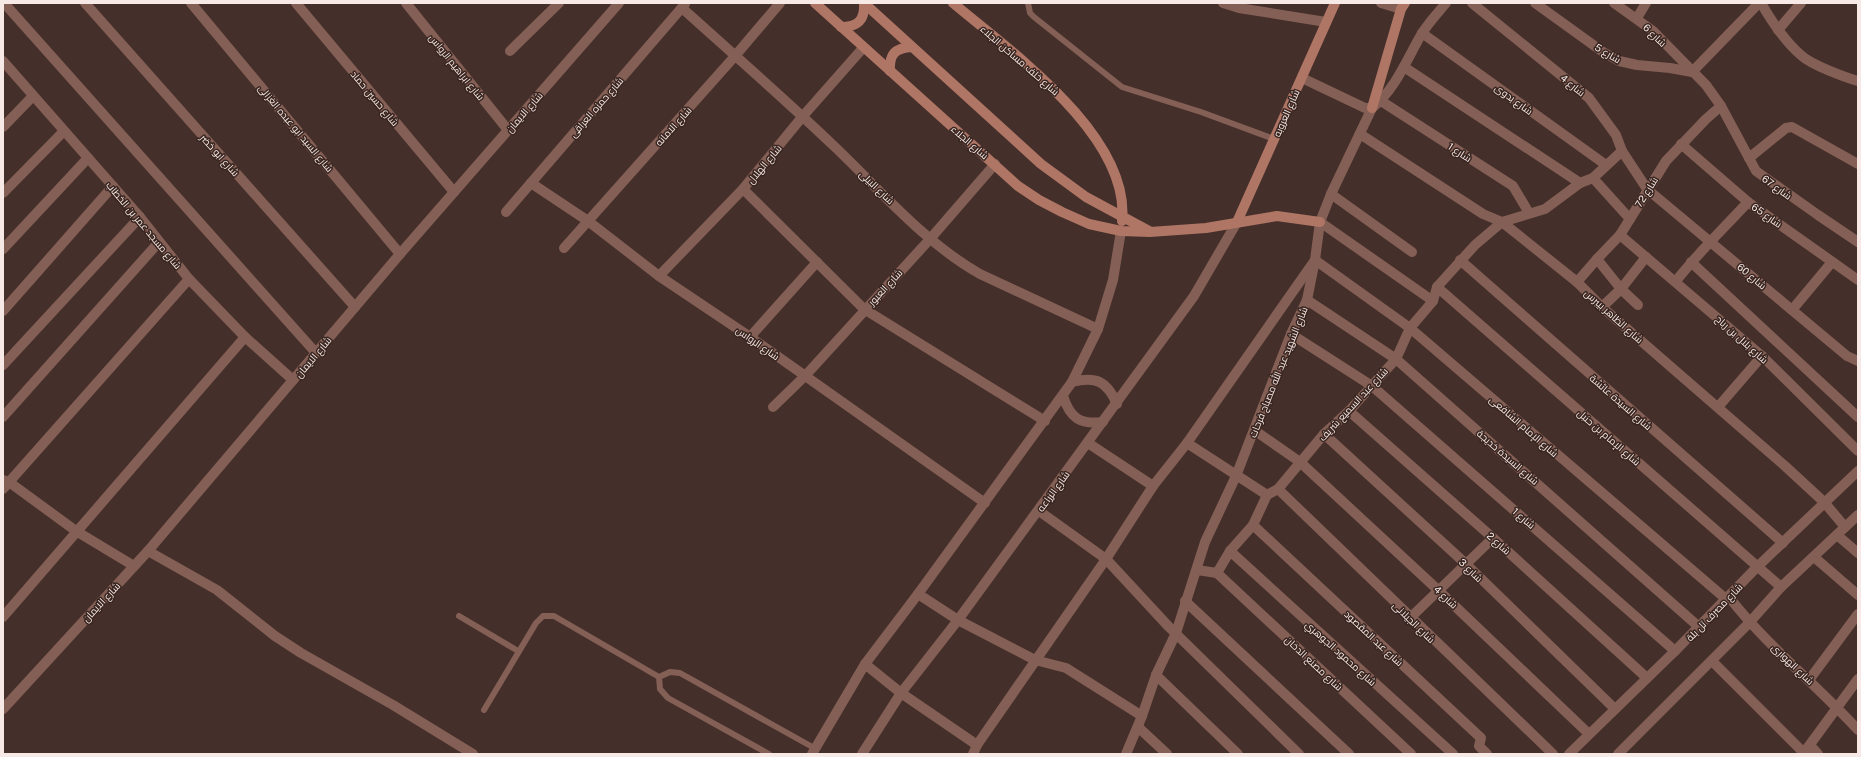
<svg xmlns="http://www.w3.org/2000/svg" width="1861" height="757" viewBox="0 0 1861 757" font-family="'Public Sans',Cairo,sans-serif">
	<rect width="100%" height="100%" fill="#442f2a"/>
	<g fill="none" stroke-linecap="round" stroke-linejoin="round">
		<g stroke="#845f55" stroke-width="6">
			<path d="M1028,3l2,10 4,4 88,70 79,25 73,27"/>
			<path d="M459,616l59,35"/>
			<path d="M659,677l11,-5 10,1 136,76"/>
			<path d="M659,677l1,12 8,9 101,56"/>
			<path d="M484,710l52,-87 7,-7h11l105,61"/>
		</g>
		<g stroke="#845f55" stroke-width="10">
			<path d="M4,3l312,350"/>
			<path d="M85,3l270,304"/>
			<path d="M191,3l209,251"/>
			<path d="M296,3l158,189"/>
			<path d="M406,3l102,127"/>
			<path d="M1223,3l16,5 87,14"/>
			<path d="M1381,3l20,6"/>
			<path d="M1472,3l117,95 27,37 6,16 25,38 200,167 11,5"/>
			<path d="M1535,3l68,49 16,9 18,4 33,3 22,4"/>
			<path d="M1614,3l39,28 53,54 15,21 35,65 62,44 40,27"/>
			<path d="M1761,3c11,19 24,39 41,53 10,9 42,21 56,25"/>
			<path d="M682,8c51,46 103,91 153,139 45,43 90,96 145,127l118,55"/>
			<path d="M1637,18l9,-15"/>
			<path d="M1778,30l23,-27"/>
			<path d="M1422,33l184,132"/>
			<path d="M510,51l49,-48"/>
			<path d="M3,61l137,156 49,62 56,58 48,43"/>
			<path d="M1404,67l176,116"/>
			<path d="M1692,72l67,-69"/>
			<path d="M1302,78l63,30h7"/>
			<path d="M1381,101l132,85 16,27"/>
			<path d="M3,127l30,-31"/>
			<path d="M1360,134l123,80 19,8 75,60 25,25 183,159 39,36 21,25"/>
			<path d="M1681,144l67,58 110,78"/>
			<path d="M1749,158l37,-30 6,-1 66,37"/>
			<path d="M1593,178l37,41"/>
			<path d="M531,183l57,38 71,55 91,61 235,166"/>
			<path d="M743,189l121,120 181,112"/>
			<path d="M3,193l61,-62"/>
			<path d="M1331,194l81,58"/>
			<path d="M506,212l179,-208"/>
			<path d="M1320,222l113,79"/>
			<path d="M1620,235l142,121 96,95"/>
			<path d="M564,248l171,-192 45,-53"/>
			<path d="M3,249l85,-91"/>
			<path d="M1597,259l24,30 17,16"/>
			<path d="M1460,260l323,283"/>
			<path d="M1691,262l167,155"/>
			<path d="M659,276l84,-87 60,-73 60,-68"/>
			<path d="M1676,281c22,-28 48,-53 72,-79"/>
			<path d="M1577,282l20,-23 23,-24 46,-74 40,-42 15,-13"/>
			<path d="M1437,287l344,300"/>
			<path d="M1307,300l89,59 303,268"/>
			<path d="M1602,307l19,-18 25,-32"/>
			<path d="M1792,310l40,-48"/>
			<path d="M3,311l110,-125"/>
			<path d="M1291,334l81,52 303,265"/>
			<path d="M750,337l67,-75"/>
			<path d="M3,365l137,-148"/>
			<path d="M1072,382c24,-6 35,-1 45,22"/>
			<path d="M1063,396c7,22 17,29 40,26"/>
			<path d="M773,407l32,-31 125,-137 65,-75"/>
			<path d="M1718,407l44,-51"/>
			<path d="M1349,411l144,127 154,140"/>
			<path d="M3,417l156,-175"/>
			<path d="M1254,430l46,32 138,128 151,144"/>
			<path d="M1324,434l142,130 149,145"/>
			<path d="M1088,443l65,43"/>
			<path d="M1187,443l80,52"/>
			<path d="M3,480l6,2 67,49 58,35"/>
			<path d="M3,489l186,-210"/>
			<path d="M1278,489l275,265"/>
			<path d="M1039,511l67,48 63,68 130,127"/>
			<path d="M1253,525l228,213 -2,8 8,8"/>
			<path d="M1837,535l21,18"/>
			<path d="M148,551l69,39 58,46 26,17 92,52 80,49"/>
			<path d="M1230,551l223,203"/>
			<path d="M1814,557l44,38"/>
			<path d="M1197,570l20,3 13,-22 23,-26 14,-30 11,-6 46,-55 25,-23 47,-52 14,-31 23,-27 4,-14 38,-42 27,-23 43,-13 35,-26 13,-5 29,-27"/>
			<path d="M1217,573l194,181"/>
			<path d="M918,594l40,26 77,40 31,8 76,48"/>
			<path d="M1729,597c38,49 87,87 129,133"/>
			<path d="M1185,601l164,153"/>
			<path d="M3,617l242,-280"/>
			<path d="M1410,618l83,-80"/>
			<path d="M1712,661l92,92"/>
			<path d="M865,664l36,29 76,52"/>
			<path d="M1156,675l82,79"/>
			<path d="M1809,680l49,-66"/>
			<path d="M3,709l145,-158 252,-297 219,-251"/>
			<path d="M1138,727l29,27"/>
			<path d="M1810,745l8,9"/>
			<path d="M812,754l53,-90 53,-70 154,-212 26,-53 15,-49 8,-49"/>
			<path d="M862,754l39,-61 57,-73 236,-324 43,-74"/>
			<path d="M973,754l4,-9 129,-186 47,-73 34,-43 128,-183 95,68 316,271"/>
			<path d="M1126,754l16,-38 14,-41 20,-42 29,-91 31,-66 55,-142 16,-34 8,-40 5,-38 11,-28 41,-86c23,-18 35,-49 49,-73 7,-12 17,-22 25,-32"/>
			<path d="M1569,754l106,-103 83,-85 100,-95"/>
			<path d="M1618,754l131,-131 32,-36 77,-72"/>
			<path d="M1803,754l55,-75"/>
		</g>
		<g stroke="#af7565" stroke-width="10">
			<path d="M815,3l203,183 21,14 23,12 27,12 32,7 29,1 56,-4 71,-12 43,6"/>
			<path d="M864,3l177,161 45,33 63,34"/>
			<path d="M953,3c57,48 178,133 169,218"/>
			<path d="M841,27c17,0 24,-7 23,-24"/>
			<path d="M890,71c-1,-17 5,-23 22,-24"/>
			<path d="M1372,108l29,-99 4,-6"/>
			<path d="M1237,222l98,-219"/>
		</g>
	</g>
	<g text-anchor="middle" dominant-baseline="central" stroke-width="3" stroke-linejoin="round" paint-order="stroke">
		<g font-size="10" fill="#f7e9e5" stroke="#392520">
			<text transform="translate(1655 35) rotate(44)">شارع 6</text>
			<text transform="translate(1608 53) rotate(31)">شارع 5</text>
			<text transform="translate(1020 60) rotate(41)">شارع خلف مساكن الجلاء</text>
			<text transform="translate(457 67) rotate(51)">شارع ابراهيم الرواس</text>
			<text transform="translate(1573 85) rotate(39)">شارع 4</text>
			<text transform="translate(375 98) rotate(50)">شارع حسين حماد</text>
			<text transform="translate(1514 99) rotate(36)">شارع بدوى</text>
			<text transform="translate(596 107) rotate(-49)">شارع حمزه العراقى</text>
			<text transform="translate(524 112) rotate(-49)">شارع الايمان</text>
			<text transform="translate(1286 113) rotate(-66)">شارع العروبه</text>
			<text transform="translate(673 126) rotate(-48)">شارع الامانه</text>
			<text transform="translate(296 128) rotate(50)">شارع السيد ابو عبده الغزالى</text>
			<text transform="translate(970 142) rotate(41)">شارع الجلاء</text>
			<text transform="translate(1460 152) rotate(33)">شارع 1</text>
			<text transform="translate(220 155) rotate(48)">شارع ابو خضر</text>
			<text transform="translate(764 164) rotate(-50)">شارع الهلال</text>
			<text transform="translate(877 187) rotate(44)">شارع البيلى</text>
			<text transform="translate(1777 187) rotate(36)">شارع 67</text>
			<text transform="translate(1646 192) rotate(-58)">شارع 72</text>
			<text transform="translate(1767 215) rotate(35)">شارع 65</text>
			<text transform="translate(144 225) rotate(50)">شارع مسجد عمر بن الخطاب</text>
			<text transform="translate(1752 276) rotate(40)">شارع 60</text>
			<text transform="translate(885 287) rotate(-47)">شارع العبور</text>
			<text transform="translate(1614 316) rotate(42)">شارع الظاهر بيبرس</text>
			<text transform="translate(1742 339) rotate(42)">شارع بلال بن رباح</text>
			<text transform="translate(758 343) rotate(35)">شارع الرواس</text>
			<text transform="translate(313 357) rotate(-50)">شارع الايمان</text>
			<text transform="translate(1278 372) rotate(-68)">شارع الشهيد عبد الله مصباح فرحات</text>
			<text transform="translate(1621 402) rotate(41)">شارع السيدة عائشة</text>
			<text transform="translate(1353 404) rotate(-47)">شارع عبد السميع شريف</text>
			<text transform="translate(1524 426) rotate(41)">شارع الإمام الشافعى</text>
			<text transform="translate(1609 437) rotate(41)">شارع الإمام بن حنبل</text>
			<text transform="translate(1508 457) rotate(41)">شارع السيدة خديجة</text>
			<text transform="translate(1053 491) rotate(-54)">شارع الزراعه</text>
			<text transform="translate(1524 518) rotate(41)">شارع 1</text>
			<text transform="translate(1499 543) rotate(42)">شارع 2</text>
			<text transform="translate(1471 570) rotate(44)">شارع 3</text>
			<text transform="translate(1446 597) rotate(43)">شارع 4</text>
			<text transform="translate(101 602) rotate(-47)">شارع الايمان</text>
			<text transform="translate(1714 612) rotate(-46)">شارع مصرف تل بلة</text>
			<text transform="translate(1414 622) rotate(44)">شارع الجيلانى</text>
			<text transform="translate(1374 638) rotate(43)">شارع عبد المقصود</text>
			<text transform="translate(1341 653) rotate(42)">شارع محمود الجوهري</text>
			<text transform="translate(1314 663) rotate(43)">شارع مصنع الدخان</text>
			<text transform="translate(1793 664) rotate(44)">شارع الهوارى</text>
		</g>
	</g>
	<rect width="1861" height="757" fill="none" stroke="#f7e9e5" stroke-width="8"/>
</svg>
